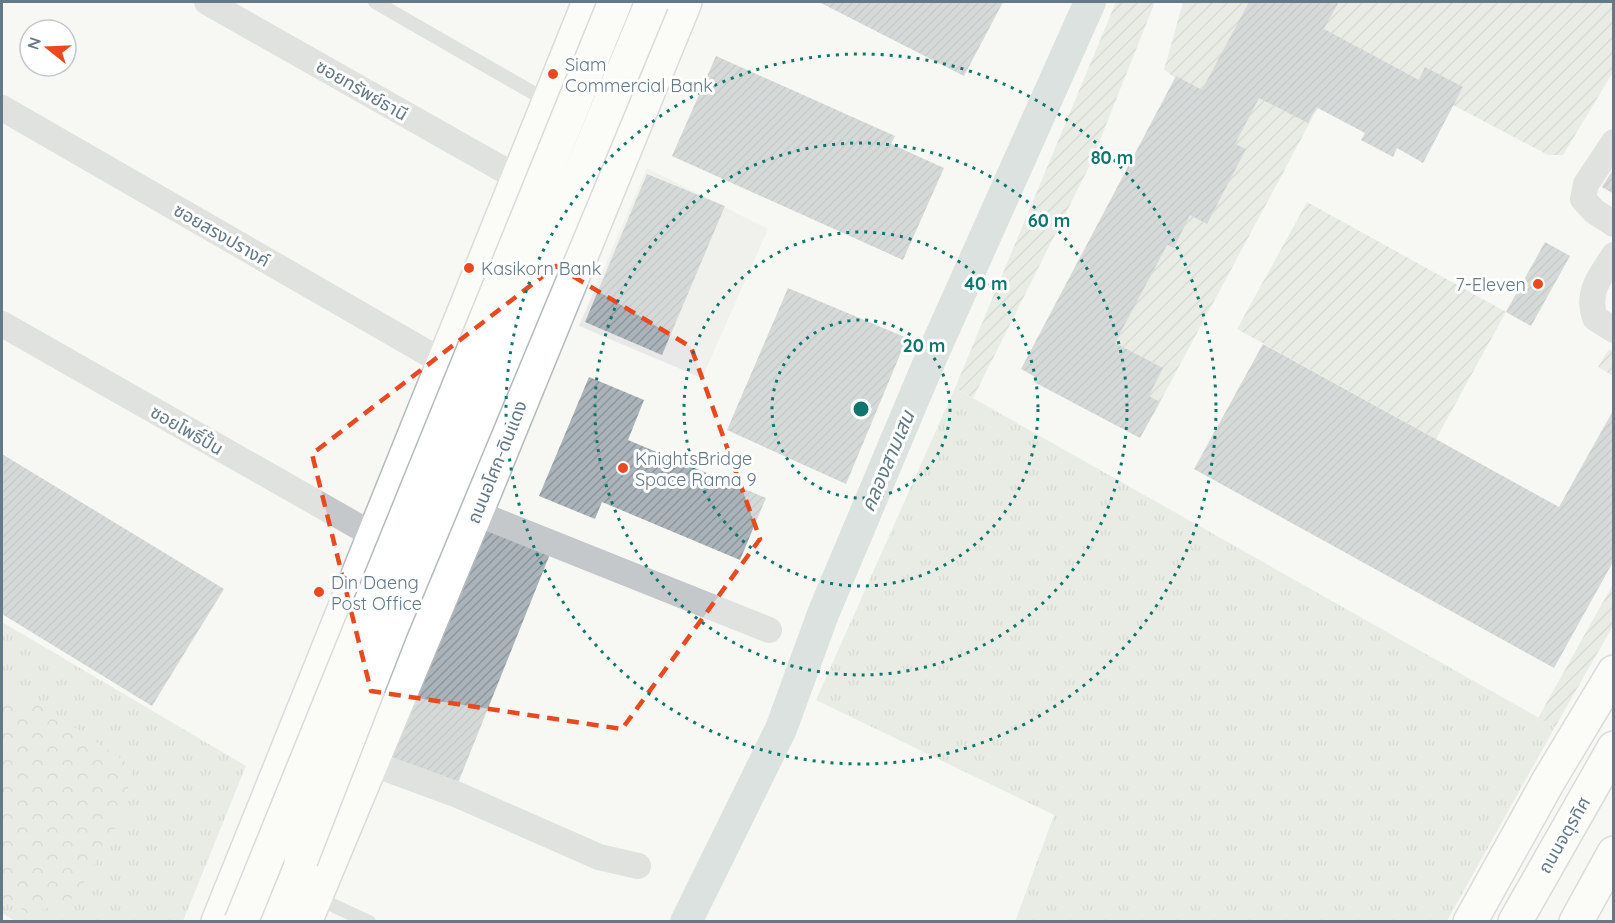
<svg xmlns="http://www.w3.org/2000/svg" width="1615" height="923" viewBox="0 0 1615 923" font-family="Quicksand,'Noto Sans Thai',sans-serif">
	<defs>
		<pattern id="grass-tufts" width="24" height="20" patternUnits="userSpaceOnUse" patternTransform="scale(1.5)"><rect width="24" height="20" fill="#d8ded4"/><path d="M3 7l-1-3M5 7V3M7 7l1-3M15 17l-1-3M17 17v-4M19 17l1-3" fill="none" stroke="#b3b9b2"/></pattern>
		<pattern id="forest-crowns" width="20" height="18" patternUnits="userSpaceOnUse" patternTransform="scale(1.5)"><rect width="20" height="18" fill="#d8ded4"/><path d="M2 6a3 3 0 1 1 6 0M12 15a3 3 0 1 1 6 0" fill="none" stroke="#b3b9b2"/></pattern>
		<pattern id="garden-furrows" width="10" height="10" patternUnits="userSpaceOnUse" patternTransform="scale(1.5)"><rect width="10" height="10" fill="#d8ded4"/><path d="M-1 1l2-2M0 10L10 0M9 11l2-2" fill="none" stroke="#b3b9b2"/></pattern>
		<pattern id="building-hatch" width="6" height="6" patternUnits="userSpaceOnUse" patternTransform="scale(1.5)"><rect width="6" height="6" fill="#aab3b9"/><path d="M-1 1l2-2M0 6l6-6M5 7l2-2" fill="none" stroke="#8e969c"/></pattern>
	</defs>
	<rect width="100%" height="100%" fill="#f7f7f3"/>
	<path fill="#e7e8e7" d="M647,168l121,61 -66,149 -123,-52z"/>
	<g fill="url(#grass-tufts)">
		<path d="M955,388l600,339 -108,194 -432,1 39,-107 -238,-115z"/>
		<path d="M2,622l244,144 -63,155h-168l-13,-8v-15l28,17 -28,-223z"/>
	</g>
	<path fill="url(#forest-crowns)" d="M2,692l40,13 91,62 -13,54 -45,76 -45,18 -28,-17z"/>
	<g fill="url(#garden-furrows)">
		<path d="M1116,2h39l-65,163 -117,233 -18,-10z"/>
		<path d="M1183,2h90l-58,102 -51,-34z"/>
		<path d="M1339,2h274v70l-50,83h-15l-95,-50 -101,-61 -192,358 -68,-36 60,-127 107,-141 65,-69z"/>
		<path d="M1307,202l199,110 -70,127 -199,-110z"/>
		<path d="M1609,349l4,2v25l-15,-9z"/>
		<path d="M1613,584v42l-58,101 -17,-9z"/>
	</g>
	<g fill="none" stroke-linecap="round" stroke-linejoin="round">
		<path stroke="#b9c7ca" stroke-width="32" d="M686,922l95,-193 42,-115 104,-247 163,-365"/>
	</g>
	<g fill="url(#building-hatch)">
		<path d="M819,2h184l-39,74z"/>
		<path d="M1249,2h90l-15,27 95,51 6,-13 38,20 -40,76 -26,-15 -4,9 -32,-17 4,-7 -49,-26 -8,16 -49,-25 -24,46 11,5 -39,75 -17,-9 -16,33 -7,-3 -52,98 48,25 -14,28 11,6 -20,36 -106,-56 3,-4 -16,-9 155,-293 26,14z"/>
		<path d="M716,56l179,80 -4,8 53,24 -41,92 -231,-104z"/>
		<path d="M1614,168v26l-12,-7z"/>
		<path d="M647,174l78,32 -63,149 -77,-33z"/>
		<path d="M1545,242l25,14 -39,70 -25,-14z"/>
		<path d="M788,288l119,50 -61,146 -119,-54z"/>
		<path d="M1263,344l296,163 55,-98v151l-60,108 -360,-199z"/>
		<path d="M589,377l55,23 -16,40 138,58 -26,62 -138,-58 -7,17 -56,-23z"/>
		<path d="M2,454l222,135 -72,117 -150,-92z"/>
		<path d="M485,528l65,26 -94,234 -66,-26z"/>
	</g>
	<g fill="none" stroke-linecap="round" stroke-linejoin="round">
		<defs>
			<g id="secondary">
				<path d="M1470,922l79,-142 65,-108"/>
				<path d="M1515,922l99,-174"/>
			</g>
			<g id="primary">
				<path d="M218,922l371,-920"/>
				<path d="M276,922l25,-62"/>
				<path d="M305,922l171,-409 209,-511"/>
			</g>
			<path id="motorway" d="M1576,922l38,-69"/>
		</defs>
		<use href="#secondary" stroke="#b4babe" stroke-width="36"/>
		<use href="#primary" stroke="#b5babe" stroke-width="36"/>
		<use href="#motorway" stroke="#b6babd" stroke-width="36"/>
		<g stroke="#c4c8cb" stroke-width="14">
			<path d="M375,2l174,100"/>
			<path d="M315,897l54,25"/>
		</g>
		<g stroke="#c4c8cb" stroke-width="26">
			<path d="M207,2l311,176"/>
			<path d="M2,108l441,254"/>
			<path d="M1614,142l-28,42 -3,15 11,12 20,13"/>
			<path d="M1614,255c-14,22 -28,37 -19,63l19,12"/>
			<path d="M2,324l371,211"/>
			<path d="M476,513l293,117"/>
			<path d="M371,763l87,32 141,62 39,9"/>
		</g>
		<use href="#secondary" stroke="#fff" stroke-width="33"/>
		<use href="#primary" stroke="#fff" stroke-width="33"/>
		<use href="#motorway" stroke="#fff" stroke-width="33"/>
		<defs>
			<g id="primary-bridge">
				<path d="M301,860l90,-231 261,-627"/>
				<path d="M241,922l374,-920"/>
			</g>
		</defs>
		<use href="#primary-bridge" stroke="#b5babe" stroke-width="36" stroke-linecap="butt"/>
		<use href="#primary-bridge" stroke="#fff" stroke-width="33"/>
	</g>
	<path d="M0 0H1615V923H0ZM556,266l135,81 69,192 -138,190 -251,-38 -59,-237z" fill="#f7f7f3" fill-opacity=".55" fill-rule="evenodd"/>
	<path fill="none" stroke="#ea4920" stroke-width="4.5" stroke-dasharray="12 8" stroke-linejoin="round" d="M556,266l135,81 69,192 -138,190 -251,-38 -59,-237z"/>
	<g fill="none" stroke="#0f766e" stroke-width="3" stroke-dasharray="3 6">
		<circle cx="861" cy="409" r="89"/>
		<circle cx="861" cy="409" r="177"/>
		<circle cx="861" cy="409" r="266"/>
		<circle cx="861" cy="409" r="355"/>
	</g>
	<g fill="#ea4920" stroke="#fff" stroke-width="2">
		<circle cx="553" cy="74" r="6"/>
		<circle cx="469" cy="268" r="6"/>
		<circle cx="1538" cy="284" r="6"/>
		<circle cx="623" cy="468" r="6"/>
		<circle cx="319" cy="592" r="6"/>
	</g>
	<g text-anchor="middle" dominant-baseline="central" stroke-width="6" stroke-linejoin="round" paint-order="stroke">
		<g font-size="18" fill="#647886" stroke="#fff" text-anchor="start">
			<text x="565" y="64">Siam<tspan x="565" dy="21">Commercial Bank</tspan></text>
			<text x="481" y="268">Kasikorn Bank</text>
			<text x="1526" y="284" text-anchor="end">7-Eleven</text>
			<text x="635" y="458">KnightsBridge<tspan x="635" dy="21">Space Rama 9</tspan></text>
			<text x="331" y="582">Din Daeng<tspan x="331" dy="21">Post Office</tspan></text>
		</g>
		<g font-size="18" fill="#647886" stroke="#fff">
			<text transform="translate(362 90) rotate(30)">ซอยทรัพย์ธานี</text>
			<text transform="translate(222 235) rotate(30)">ซอยสรงปรางค์</text>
			<text transform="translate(187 430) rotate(30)">ซอยโพธิ์ปั้น</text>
			<text transform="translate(497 462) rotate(-68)">ถนนอโศก-ดินแดง</text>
			<text transform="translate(1564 835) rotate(-60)">ถนนจตุรทิศ</text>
		</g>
		<g font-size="20" font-style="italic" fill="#607a82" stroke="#fff">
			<text transform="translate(887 461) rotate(-67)">คลองสามเสน</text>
		</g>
	</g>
	<circle cx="861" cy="409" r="9" fill="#0f766e" stroke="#fff" stroke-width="3"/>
	<g font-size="18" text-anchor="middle" font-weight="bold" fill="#0f766e" stroke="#fff" stroke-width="6" stroke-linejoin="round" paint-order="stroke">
		<text x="1112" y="164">80 m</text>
		<text x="1049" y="227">60 m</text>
		<text x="986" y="290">40 m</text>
		<text x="924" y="352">20 m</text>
	</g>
	<rect width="1615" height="923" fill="none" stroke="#647886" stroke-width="6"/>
	<g transform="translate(48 48) rotate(288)"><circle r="28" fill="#ffffff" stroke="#c1c9cf" stroke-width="1.5"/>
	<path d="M0-4.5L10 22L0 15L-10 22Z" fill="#ea4920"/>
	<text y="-9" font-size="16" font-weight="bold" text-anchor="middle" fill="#647886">N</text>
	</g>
</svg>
